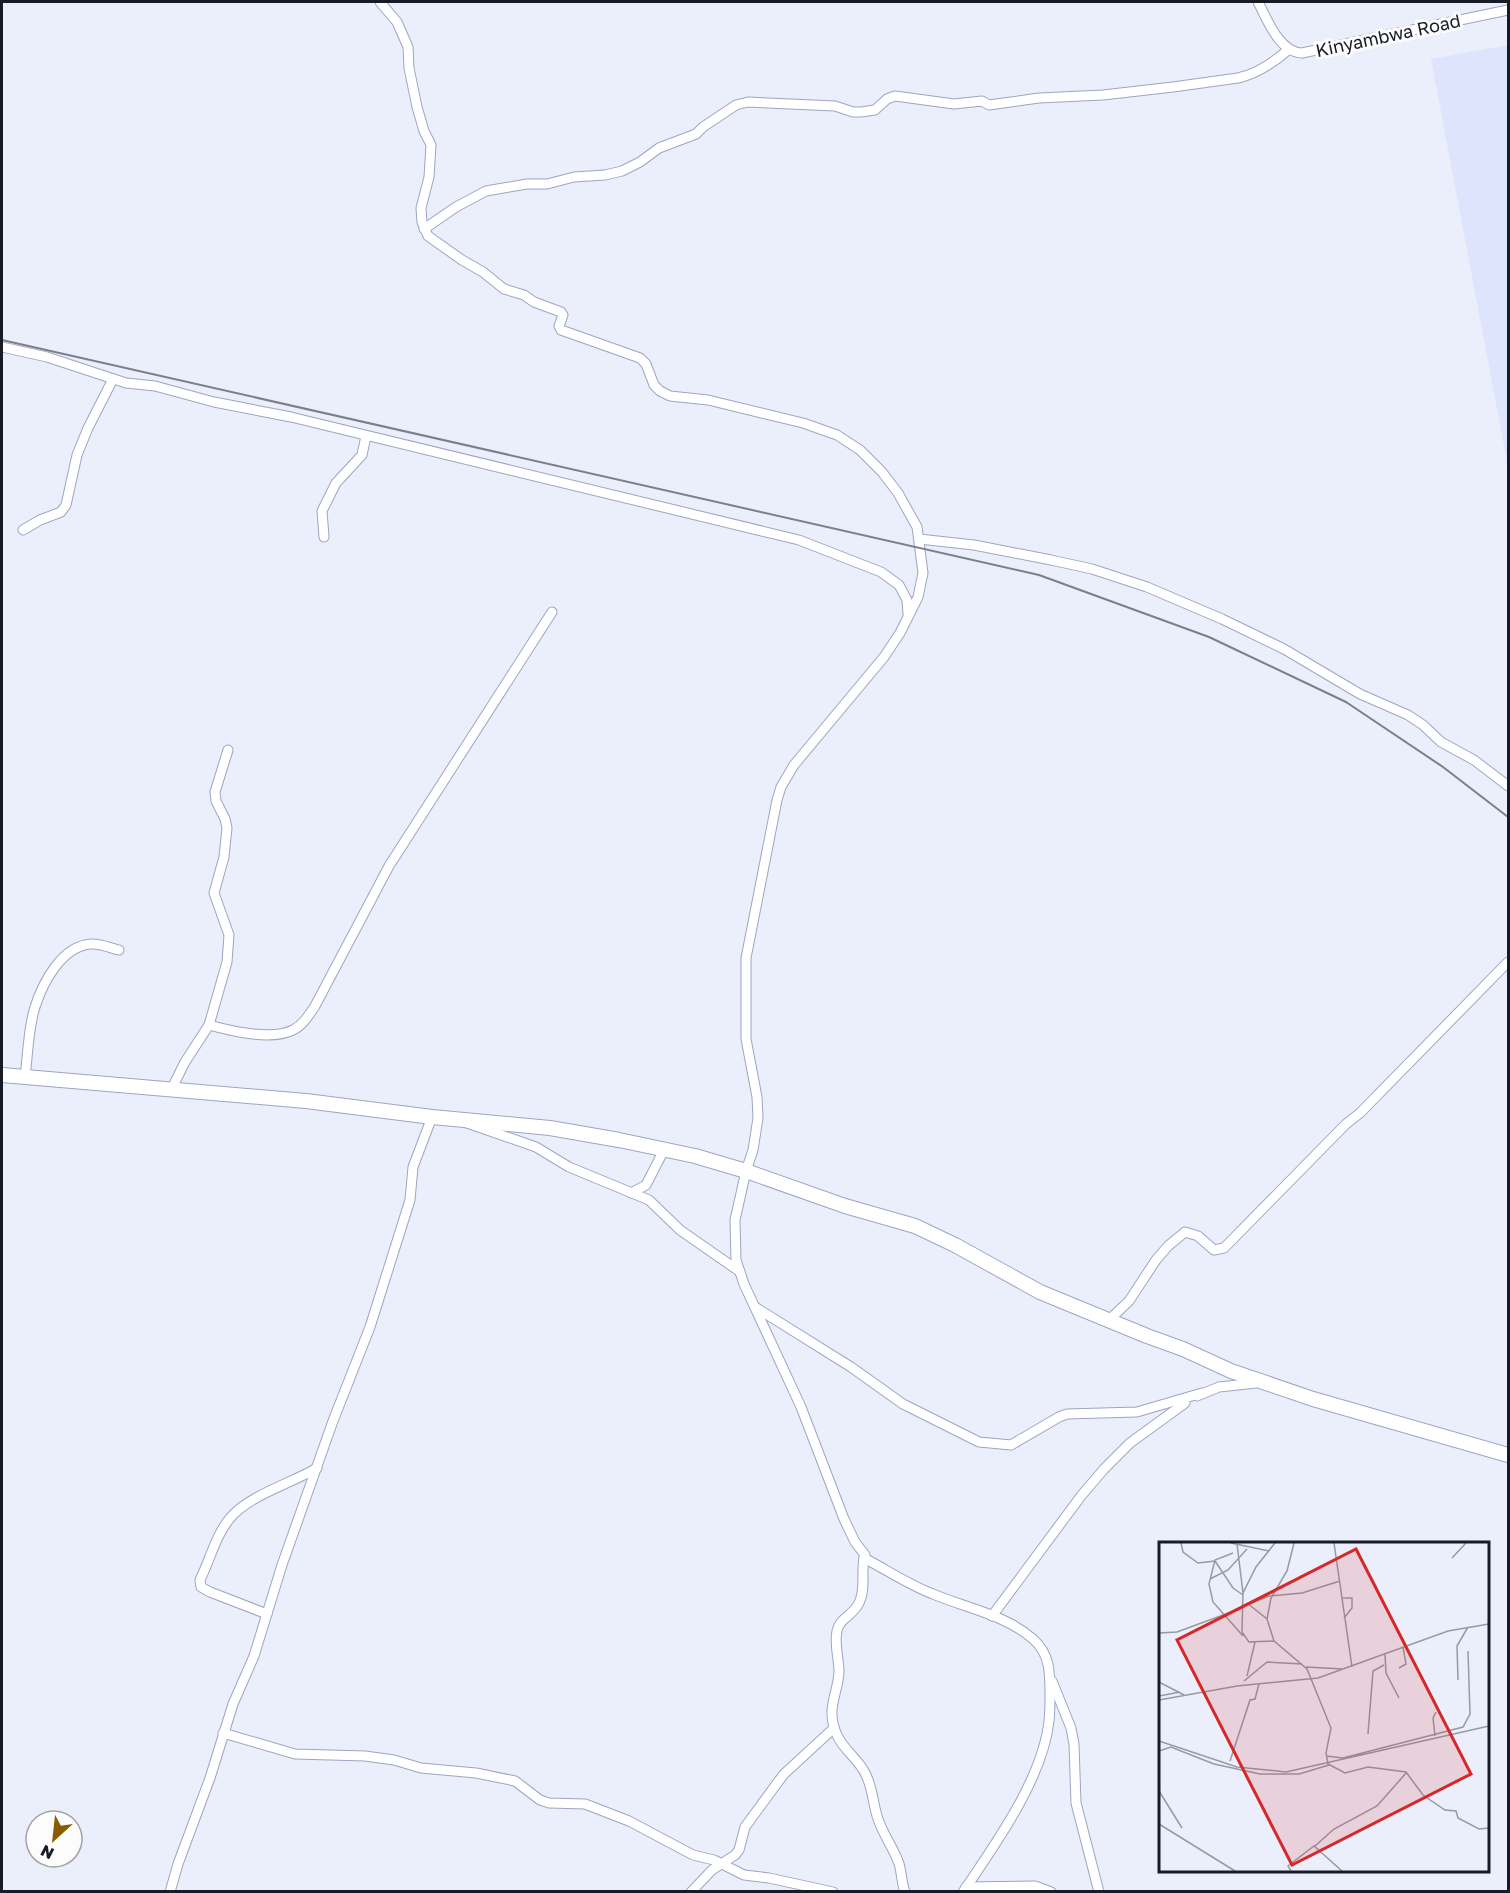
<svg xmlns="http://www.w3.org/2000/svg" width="1510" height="1893" viewBox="0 0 1510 1893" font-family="'Golos Text',sans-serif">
	<rect width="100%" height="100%" fill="#ebeffb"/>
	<path fill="#dde4fb" d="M1508,45v422l-77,-408z"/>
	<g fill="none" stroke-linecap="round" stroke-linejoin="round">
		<defs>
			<g id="street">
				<path d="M380,2l17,20 11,25 1,21 8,39 7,24 7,14 -2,32 -8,31 1,14 6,14 34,24 21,12 21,17 20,6 10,7 27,10 2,3 -4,11 2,4 79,28 6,6 8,21 6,6 10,5 38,4 95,23 34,12 23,15 22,22 16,21 19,34 6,46 -5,24 -18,36 -16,24 -90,108 -13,22 -4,13 -31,158v81l11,58 1,21 -5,32 -7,21 -11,49 1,40 8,24 57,123 43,112 11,23 10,13 -1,3c23,12 45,27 69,36 33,14 73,21 100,45 17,15 17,33 17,55 0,9 0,18 -1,27 -6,57 -54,124 -86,171"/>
				<path d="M1258,2c9,17 21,50 44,51l206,-43"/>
				<path d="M424,229l32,-22 30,-16 41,-7h20l27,-7 31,-2 17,-4 18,-9 19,-14 37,-14 7,-7 33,-22 12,-3 87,4 18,6h8l14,-2 12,-11 8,-3 59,8 28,-3 7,4 50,-7 64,-3 70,-8 65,-9c19,-4 35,-15 50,-28"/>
				<path d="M2,347l45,10 79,26 29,3 59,16 77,15 508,123 82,32 18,13 8,15 1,14"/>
				<path d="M23,530l17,-10 21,-8 5,-7 11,-50 11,-27 25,-49"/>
				<path d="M324,537l-2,-26 14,-28 26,-28 4,-19"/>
				<path d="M919,539l55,6 77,15 41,9 55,18 75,32 62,30 76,45 48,21 15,10 18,17 33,18 34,26"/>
				<path d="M209,1025c22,6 62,16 84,5 10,-5 16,-15 22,-24l74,-140 163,-254"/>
				<path d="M25,1077c3,-23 3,-48 10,-70 8,-25 27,-61 56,-63 9,-1 19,4 28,6"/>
				<path d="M171,1090l14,-28 24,-37 18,-63 2,-27 -15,-42 10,-36 3,-29 -2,-9 -9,-18 -1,-9 13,-42"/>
				<path d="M467,1123l69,24 33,20 80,33 31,30 59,41"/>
				<path d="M631,1193l15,-8 18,-35"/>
				<path d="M755,1307l96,60 52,37 76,38 32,3 48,-28 8,-3 70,-2 65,-19"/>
				<path d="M1109,1320l20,-19 27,-41 12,-14 17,-14 13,4 16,14 10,-2 122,-124 14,-11 148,-151"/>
				<path d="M1197,1396l22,-9 37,-4"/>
				<path d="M864,1558c-3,15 2,31 -5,45 -6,13 -19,14 -22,28 -3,14 2,27 2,41 -1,22 -14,37 -2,63 7,16 22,24 29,40 7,14 7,30 12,44 5,15 14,27 20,42 4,9 3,21 7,31"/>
				<path d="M267,1614l-57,-22 -9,-5 -1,-7c10,-20 16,-46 31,-63 19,-22 61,-34 86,-49"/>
				<path d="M992,1616l89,-120 23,-27 26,-26 55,-40"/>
				<path d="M1052,1681l19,47 3,16 2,59 23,89"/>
				<path d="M223,1733l72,21 70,2 29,4 27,8 55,5 39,8 25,19 9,3 36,1 44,17 64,34 21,5 30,15 25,3 64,14"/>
				<path d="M966,1887l69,-1 16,6"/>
				<path d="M170,1892l8,-28 32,-86 23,-74 21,-48 28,-91 51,-144 37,-94 40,-127 3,-33 19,-50"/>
				<path d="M691,1892l21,-22 23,-15 4,-5 6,-23 30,-41 9,-12 50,-46"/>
			</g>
			<path id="secondary" d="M2,1075l304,26 126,16 118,11 69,12 76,16 51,15 99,35 70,20 40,19 85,47 107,44 36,13 48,22 82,28 195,56"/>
		</defs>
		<use href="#street" stroke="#9ca6c2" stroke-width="11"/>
		<use href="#secondary" stroke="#9ca6c2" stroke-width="16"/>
		<use href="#street" stroke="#fff" stroke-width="9"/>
		<use href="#secondary" stroke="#fff" stroke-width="14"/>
		<path stroke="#7c7f8a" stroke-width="2" d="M2,340l1037,235 170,62 137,65 97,65 65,50"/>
	</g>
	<g text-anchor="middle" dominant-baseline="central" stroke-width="6" stroke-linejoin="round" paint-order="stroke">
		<g font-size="18" fill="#181b25" stroke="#fcfcfc">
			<text transform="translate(1388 35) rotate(-12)">Kinyambwa Road</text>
		</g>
	</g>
	<g transform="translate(1159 1542)">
		<rect width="330" height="330" fill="#ebeffb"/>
		<path fill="none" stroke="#979aa5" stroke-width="1.5" d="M22,1l2,9 15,11 17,-2M72,1l38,8M116,1l-19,24 -13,26 -1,39 7,10 25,-1 33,28 24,59 -5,25 2,11 17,9 23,-6 38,5 17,23 22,15 11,1 2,7 21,11 10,-1M175,1l18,124M78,2l6,49M74,11l-18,7 -6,24 4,18 30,34M293,16l14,-15M56,19l18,27 10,7M51,37l18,-9 19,-21M183,56h10v10l-8,10M88,61l20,16 7,22M83,65l27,-11 33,-3 38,-12M108,77l4,-21 16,-27 7,-28M0,91l18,-1 65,-24M226,112l1,19 13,25M147,125l37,2M240,126l7,-4 -3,-17M88,134l8,-34M299,138l-1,-34 11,-19M85,139l23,-19 35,2M0,140l25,13M0,154l21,-4M0,158l78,-14 81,-8 130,-47 41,-7M209,192l5,-63 11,-6M276,194l-2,-18 3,-6M0,199l78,26 49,5 203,-46M0,209l12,-4 43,17 46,10h39l30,-9M167,214l17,2 120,-31 7,-13 -2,-63M71,219l20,-61 5,-1 4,-15M0,249l23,37M0,282l76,47M156,304l19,-17 43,-23 30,-34M132,329l-3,-5 26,-20 28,25"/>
		<path fill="#d62828" fill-opacity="0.15" stroke="#d62828" stroke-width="3" d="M197,7l115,225 -179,91 -115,-225z"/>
		<rect width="330" height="330" fill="none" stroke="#181b25" stroke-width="3"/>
	</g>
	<rect width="1510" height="1893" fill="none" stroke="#181b25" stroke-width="6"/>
	<g transform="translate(54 1839) rotate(207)"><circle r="28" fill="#fcfcfc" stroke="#a1a2a6" stroke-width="1.5"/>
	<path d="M0-4.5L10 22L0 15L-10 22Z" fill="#8a5b00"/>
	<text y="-9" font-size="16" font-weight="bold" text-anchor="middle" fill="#181b25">N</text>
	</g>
</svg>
